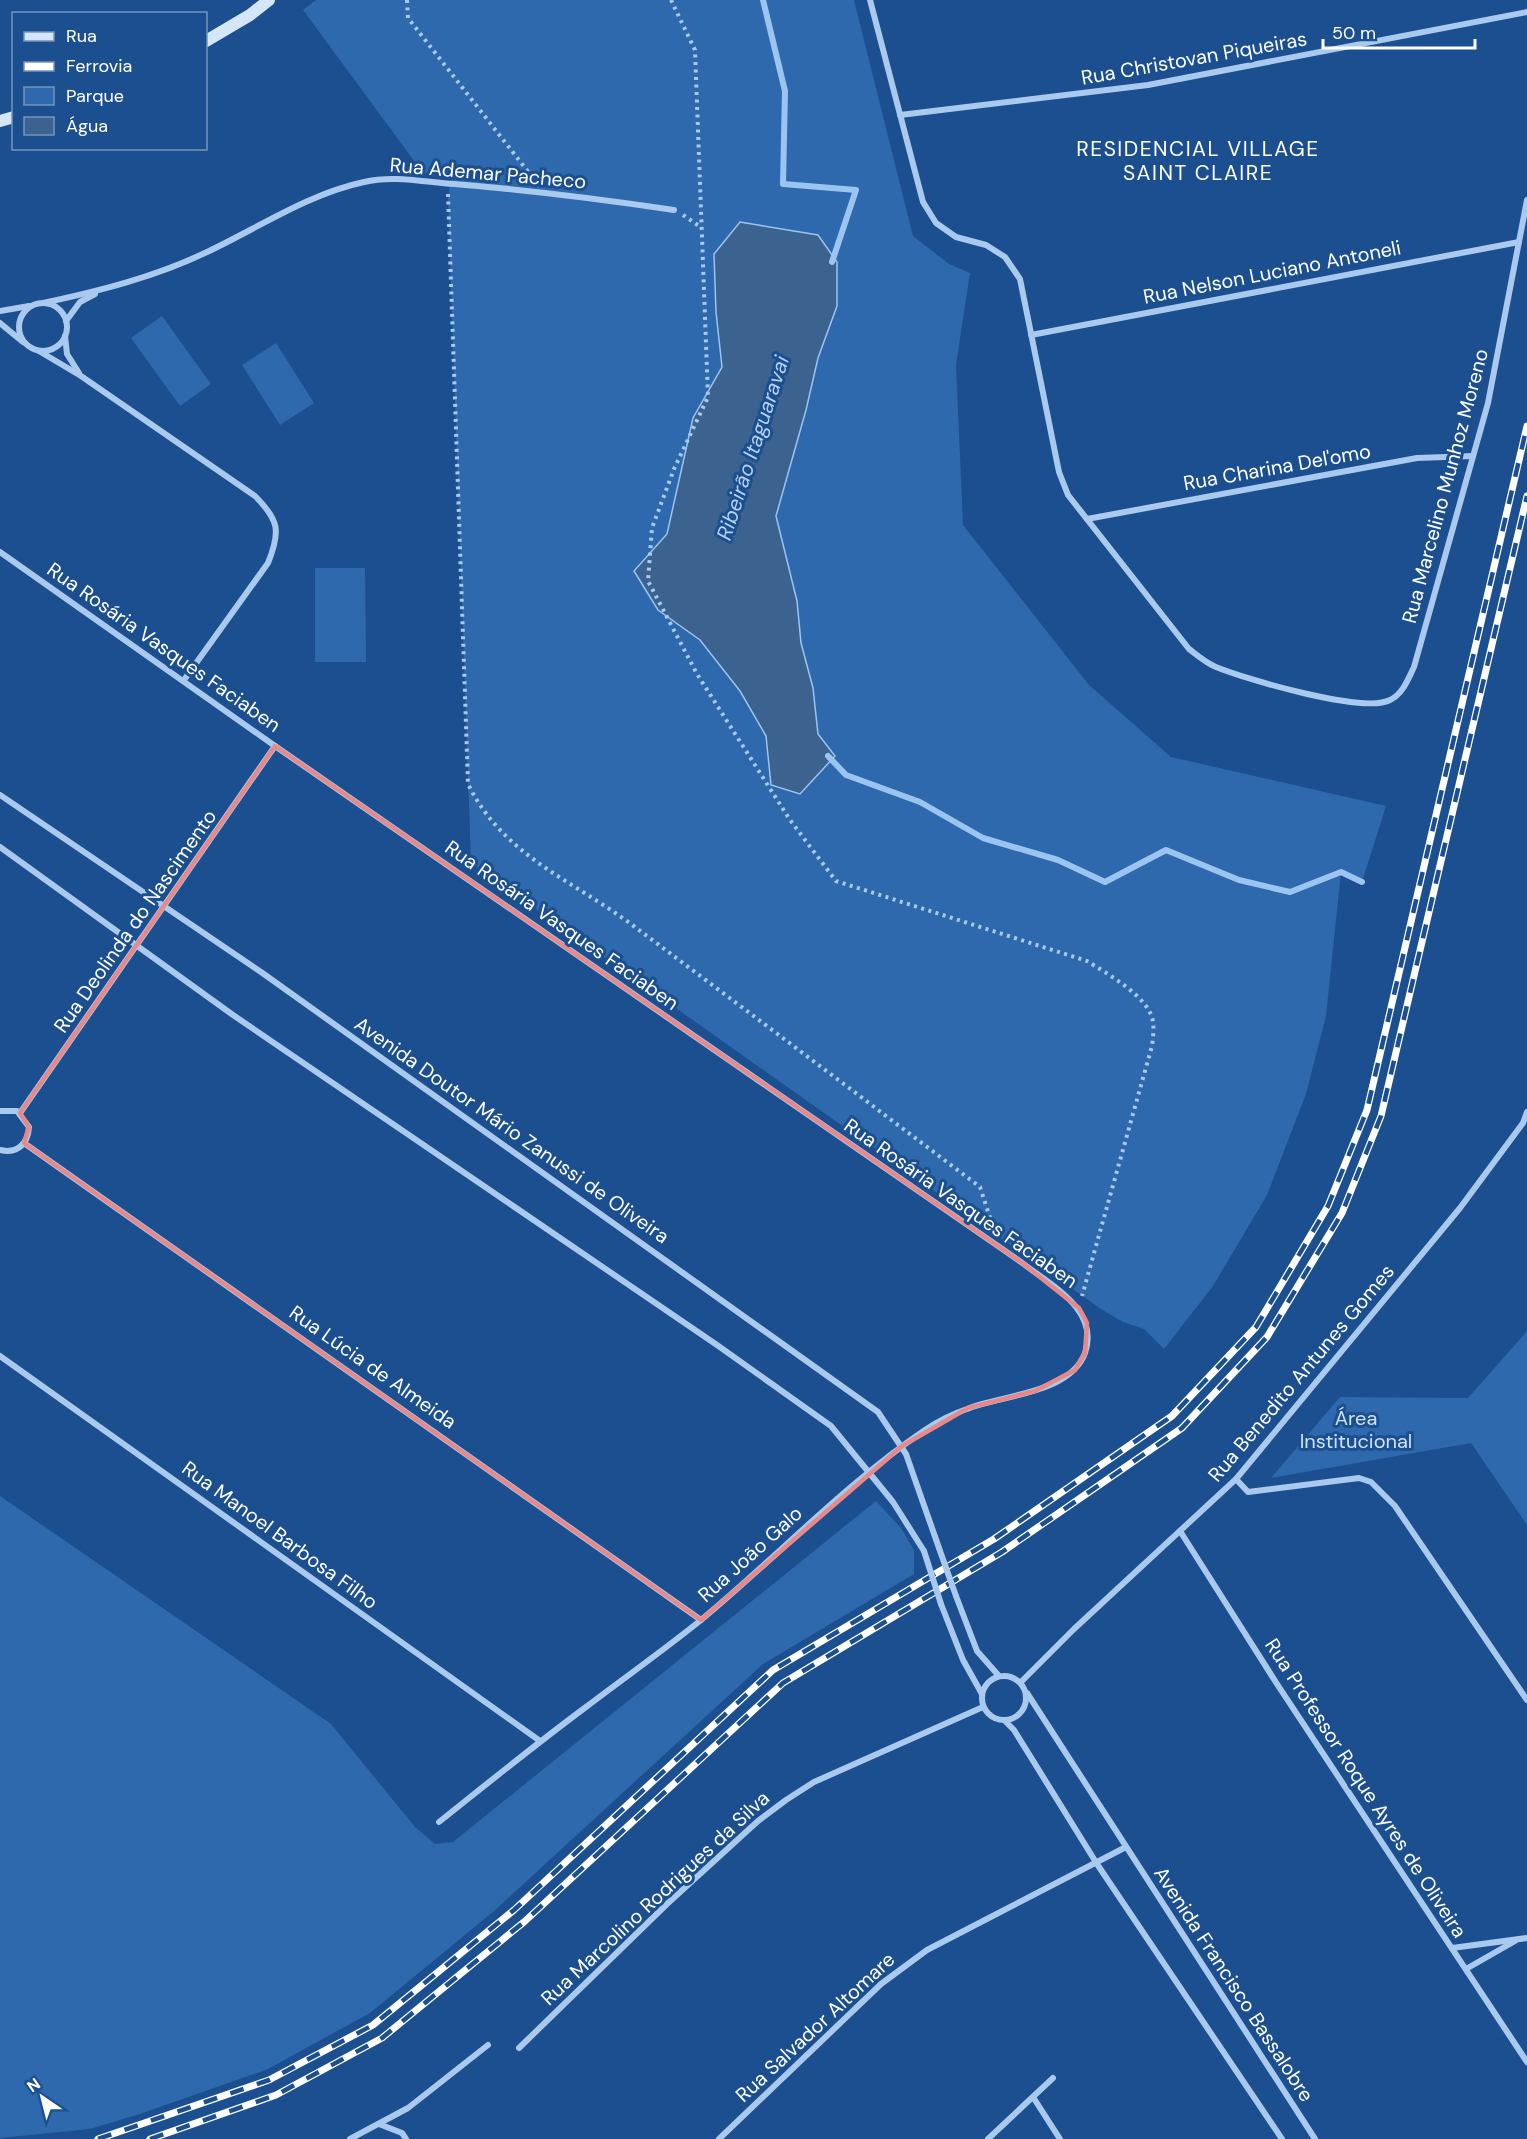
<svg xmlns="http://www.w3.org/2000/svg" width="1527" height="2139" viewBox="0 0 1527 2139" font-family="'DM Sans',sans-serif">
	<rect width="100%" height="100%" fill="#1b4f8f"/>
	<g fill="#2e69ad">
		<path d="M316,0h538l59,236 36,28 21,9 -14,92 7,160 126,160 82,72 215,49 -24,76 -21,-10 -15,144 -20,78 -39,101 -54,91 -49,63 -20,-20 -21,-7 -22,-13 -630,-446 -23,-664 3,-24 -28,-2 -120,-163z"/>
		<path d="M162,316l49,68 -31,22 -49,-68z"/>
		<path d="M276,343l38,60 -34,22 -38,-60z"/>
		<path d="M315,568h50l1,94h-51z"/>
		<path d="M1527,1331v194l-56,-82 -200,35 69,-81 128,1z"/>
		<path d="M0,1496l331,228 84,103 20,17 18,-2 423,-341 25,27 13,22v24l-151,90 -269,247 -124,102 -102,56 -128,45 -50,15 -90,9z"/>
	</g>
	<path fill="#3c6290" stroke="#9cc4f0" stroke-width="1.5" d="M740,222l78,13 19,27v44l-19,52 -12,52 -30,106 21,85 4,42 12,45 5,46 17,22 -35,38 -29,-9 -5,-49 -26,-45 -40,-51 -42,-30 -24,-39 33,-37 26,-116 29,-51 -6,-55 -2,-58z"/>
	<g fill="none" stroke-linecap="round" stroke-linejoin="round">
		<g stroke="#9cc4f0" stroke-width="6">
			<path d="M763,0l22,91 -2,93 73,6 -24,72"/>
			<path d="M828,756l18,19 74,27 63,36 75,22 47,22 61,-32 73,30 51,12 51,-20 21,10"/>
		</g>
		<g stroke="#a9c9ee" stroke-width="4" stroke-dasharray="3 4.5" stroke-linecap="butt">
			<path d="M407,0l1,18 125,160"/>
			<path d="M671,0l24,50 13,347 -34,72 -22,59 -4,53 49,93 93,146 46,61 251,80c19,12 63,36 66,61 1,7 0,16 -1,24l-70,250"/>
			<path d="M448,194l20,590c36,73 105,96 167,143 115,86 230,173 345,260l13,40"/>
			<path d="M683,215l16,11"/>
		</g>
		<g stroke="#a9c9ee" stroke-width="6">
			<path d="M870,0l53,202 13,21 20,14 30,8 19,12 15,22 39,193 9,23 121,154c8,6 17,14 27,18 29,12 148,47 174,33 13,-6 18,-21 24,-33l74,-264 39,-203"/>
			<path d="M900,115l248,-30 379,-73"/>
			<path d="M43,303c56,-12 112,-26 164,-51 51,-24 101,-58 157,-70 29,-7 60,0 90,2 74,6 147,15 220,26"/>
			<circle cx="43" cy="327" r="24"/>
			<path d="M0,311l29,-5"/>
			<path d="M66,321l14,-19 15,-8"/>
			<path d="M0,323l23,19"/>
			<path d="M1031,335l488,-93"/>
			<path d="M65,336l2,18 12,19"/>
			<path d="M39,351l42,25 174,120c24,24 26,35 13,67l-84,117"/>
			<path d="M1087,519l330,-61 56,-2"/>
			<path d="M0,552l275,194 746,516c29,23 79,47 64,91 -15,41 -84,42 -118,56 -15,5 -29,12 -42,21 -81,55 -148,127 -224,190 -37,30 -77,58 -115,87 -50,37 -98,76 -147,115"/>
			<path d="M0,795l261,177 617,440 28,42 33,94"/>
			<path d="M0,847l233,168 484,330 114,81 62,76 31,49"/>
			<path d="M0,1111h17l12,16c-1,17 -12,27 -29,23"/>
			<path d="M20,1113l255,-367"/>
			<path d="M24,1143l677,477"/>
			<path d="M0,1356l540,385"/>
			<path d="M1236,1479l12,13 111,-14 12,4 24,24 132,194"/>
			<path d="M1180,1531l97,153 250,378"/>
			<path d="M956,1596l21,55 22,25"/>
			<path d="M941,1604l22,56 19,34"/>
			<circle cx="1004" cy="1698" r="22"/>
			<path d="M1021,1682l53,-53 162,-150 224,-271 63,-85 4,-11"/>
			<path d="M1027,1693l288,446"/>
			<path d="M1005,1721l9,9 83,134 185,275"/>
			<path d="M1452,1948l75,-10"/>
			<path d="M1466,1969l49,-28"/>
			<path d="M519,2048l148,-144 91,-83 28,-21 28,-18 169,-75"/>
			<path d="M1033,2097l27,42"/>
			<path d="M379,2124l23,9 4,6"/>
			<path d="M350,2139l58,-31 80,-63"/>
			<path d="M719,2139l162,-155 46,-34 199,-103"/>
			<path d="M988,2139l65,-61"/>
		</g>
		<g stroke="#d6e6fa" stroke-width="12">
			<path d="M206,41l44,-26 19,-15"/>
			<path d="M0,121l14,-4"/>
		</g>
		<defs>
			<g id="rail">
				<path d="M98,2139l171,-59 104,-55 141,-115 259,-240 221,-131 178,-123 84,-89 72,-121 39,-96 160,-684"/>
				<path d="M150,2139l126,-44 106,-57 142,-116 259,-239 219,-131 180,-124 85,-91 75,-124 39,-97 146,-620"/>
			</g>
		</defs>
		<use href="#rail" stroke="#fff" stroke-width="7"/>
		<use href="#rail" stroke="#1b4f8f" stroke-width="4.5" stroke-dasharray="14" stroke-linecap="butt"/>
		<g stroke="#a9c9ee" stroke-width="6">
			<path d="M939,1548l17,48"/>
			<path d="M924,1551l17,53"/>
		</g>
	</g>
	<path fill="none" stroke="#e88989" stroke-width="4.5" stroke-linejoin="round" d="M275,746l746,516 58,46 8,15 -2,30 -10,17 -40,21 -67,17 -66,38 -201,174 -677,-477 5,-16 -9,-14z"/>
	<g text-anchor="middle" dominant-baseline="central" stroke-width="6" stroke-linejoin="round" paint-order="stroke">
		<g font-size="20" fill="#fff" stroke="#1b4f8f">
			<text transform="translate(1194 58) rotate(-10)">Rua Christovan Piqueiras</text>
			<text transform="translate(488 173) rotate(5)">Rua Ademar Pacheco</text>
			<text transform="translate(1272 272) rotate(-11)">Rua Nelson Luciano Antoneli</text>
			<text transform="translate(1277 467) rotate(-10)">Rua Charina Del'omo</text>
			<text transform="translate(1445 486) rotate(-75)">Rua Marcelino Munhoz Moreno</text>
			<text transform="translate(164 647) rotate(35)">Rua Rosária Vasques Faciaben</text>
			<text transform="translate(135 921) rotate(-55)">Rua Deolinda do Nascimento</text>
			<text transform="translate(562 925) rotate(35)">Rua Rosária Vasques Faciaben</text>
			<text transform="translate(512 1130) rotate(35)">Avenida Doutor Mário Zanussi de Oliveira</text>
			<text transform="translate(961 1203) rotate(35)">Rua Rosária Vasques Faciaben</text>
			<text transform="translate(373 1367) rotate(35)">Rua Lúcia de Almeida</text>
			<text transform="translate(1301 1373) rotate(-50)">Rua Benedito Antunes Gomes</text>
			<text transform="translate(280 1535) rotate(36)">Rua Manoel Barbosa Filho</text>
			<text transform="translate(750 1554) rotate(-42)">Rua João Galo</text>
			<text transform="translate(1366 1788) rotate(57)">Rua Professor Roque Ayres de Oliveira</text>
			<text transform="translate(655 1898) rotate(-43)">Rua Marcolino Rodrigues da Silva</text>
			<text transform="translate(1234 1984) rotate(57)">Avenida Francisco Bassalobre</text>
			<text transform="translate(815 2027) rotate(-43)">Rua Salvador Altomare</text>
		</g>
		<g font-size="20" fill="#cfe3fa" stroke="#1b4f8f">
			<text x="1356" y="1418">Área<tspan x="1356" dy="23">Institucional</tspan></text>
		</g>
		<g font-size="21" letter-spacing="1.5" fill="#fff" stroke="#1b4f8f">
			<text x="1198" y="149">RESIDENCIAL VILLAGE<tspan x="1198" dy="24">SAINT CLAIRE</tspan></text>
		</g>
		<g font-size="21" font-style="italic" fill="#b5d3f5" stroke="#1b4f8f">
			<text transform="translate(753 448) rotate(-72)">Ribeirão Itaguaravai</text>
		</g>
	</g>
	<rect x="12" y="12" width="195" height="138" fill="#1b4f8f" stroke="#7695bc" stroke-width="1.5"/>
	<rect x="24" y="32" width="30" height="9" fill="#d6e6fa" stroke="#7695bc" stroke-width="1.5"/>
	<text x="66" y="42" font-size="18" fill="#ffffff">Rua</text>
	<rect x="24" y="62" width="30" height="9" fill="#ffffff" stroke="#7695bc" stroke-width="1.5"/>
	<text x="66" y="72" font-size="18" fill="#ffffff">Ferrovia</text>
	<rect x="24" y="87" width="30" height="18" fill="#2e69ad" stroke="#7695bc" stroke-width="1.5"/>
	<text x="66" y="102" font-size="18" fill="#ffffff">Parque</text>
	<rect x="24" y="117" width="30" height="18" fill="#3c6290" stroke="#7695bc" stroke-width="1.5"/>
	<text x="66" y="132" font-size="18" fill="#ffffff">Água</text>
	<g transform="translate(42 2097) rotate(325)" stroke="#1b4f8f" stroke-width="4.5" paint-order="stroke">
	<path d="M0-4.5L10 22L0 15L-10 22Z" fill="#ffffff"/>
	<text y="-9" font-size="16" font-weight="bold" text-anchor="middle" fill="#ffffff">N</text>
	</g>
	<path d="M1323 39v9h152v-9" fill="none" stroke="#ffffff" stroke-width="3"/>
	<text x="1332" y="39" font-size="18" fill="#ffffff" stroke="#1b4f8f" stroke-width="4.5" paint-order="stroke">50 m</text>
</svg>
